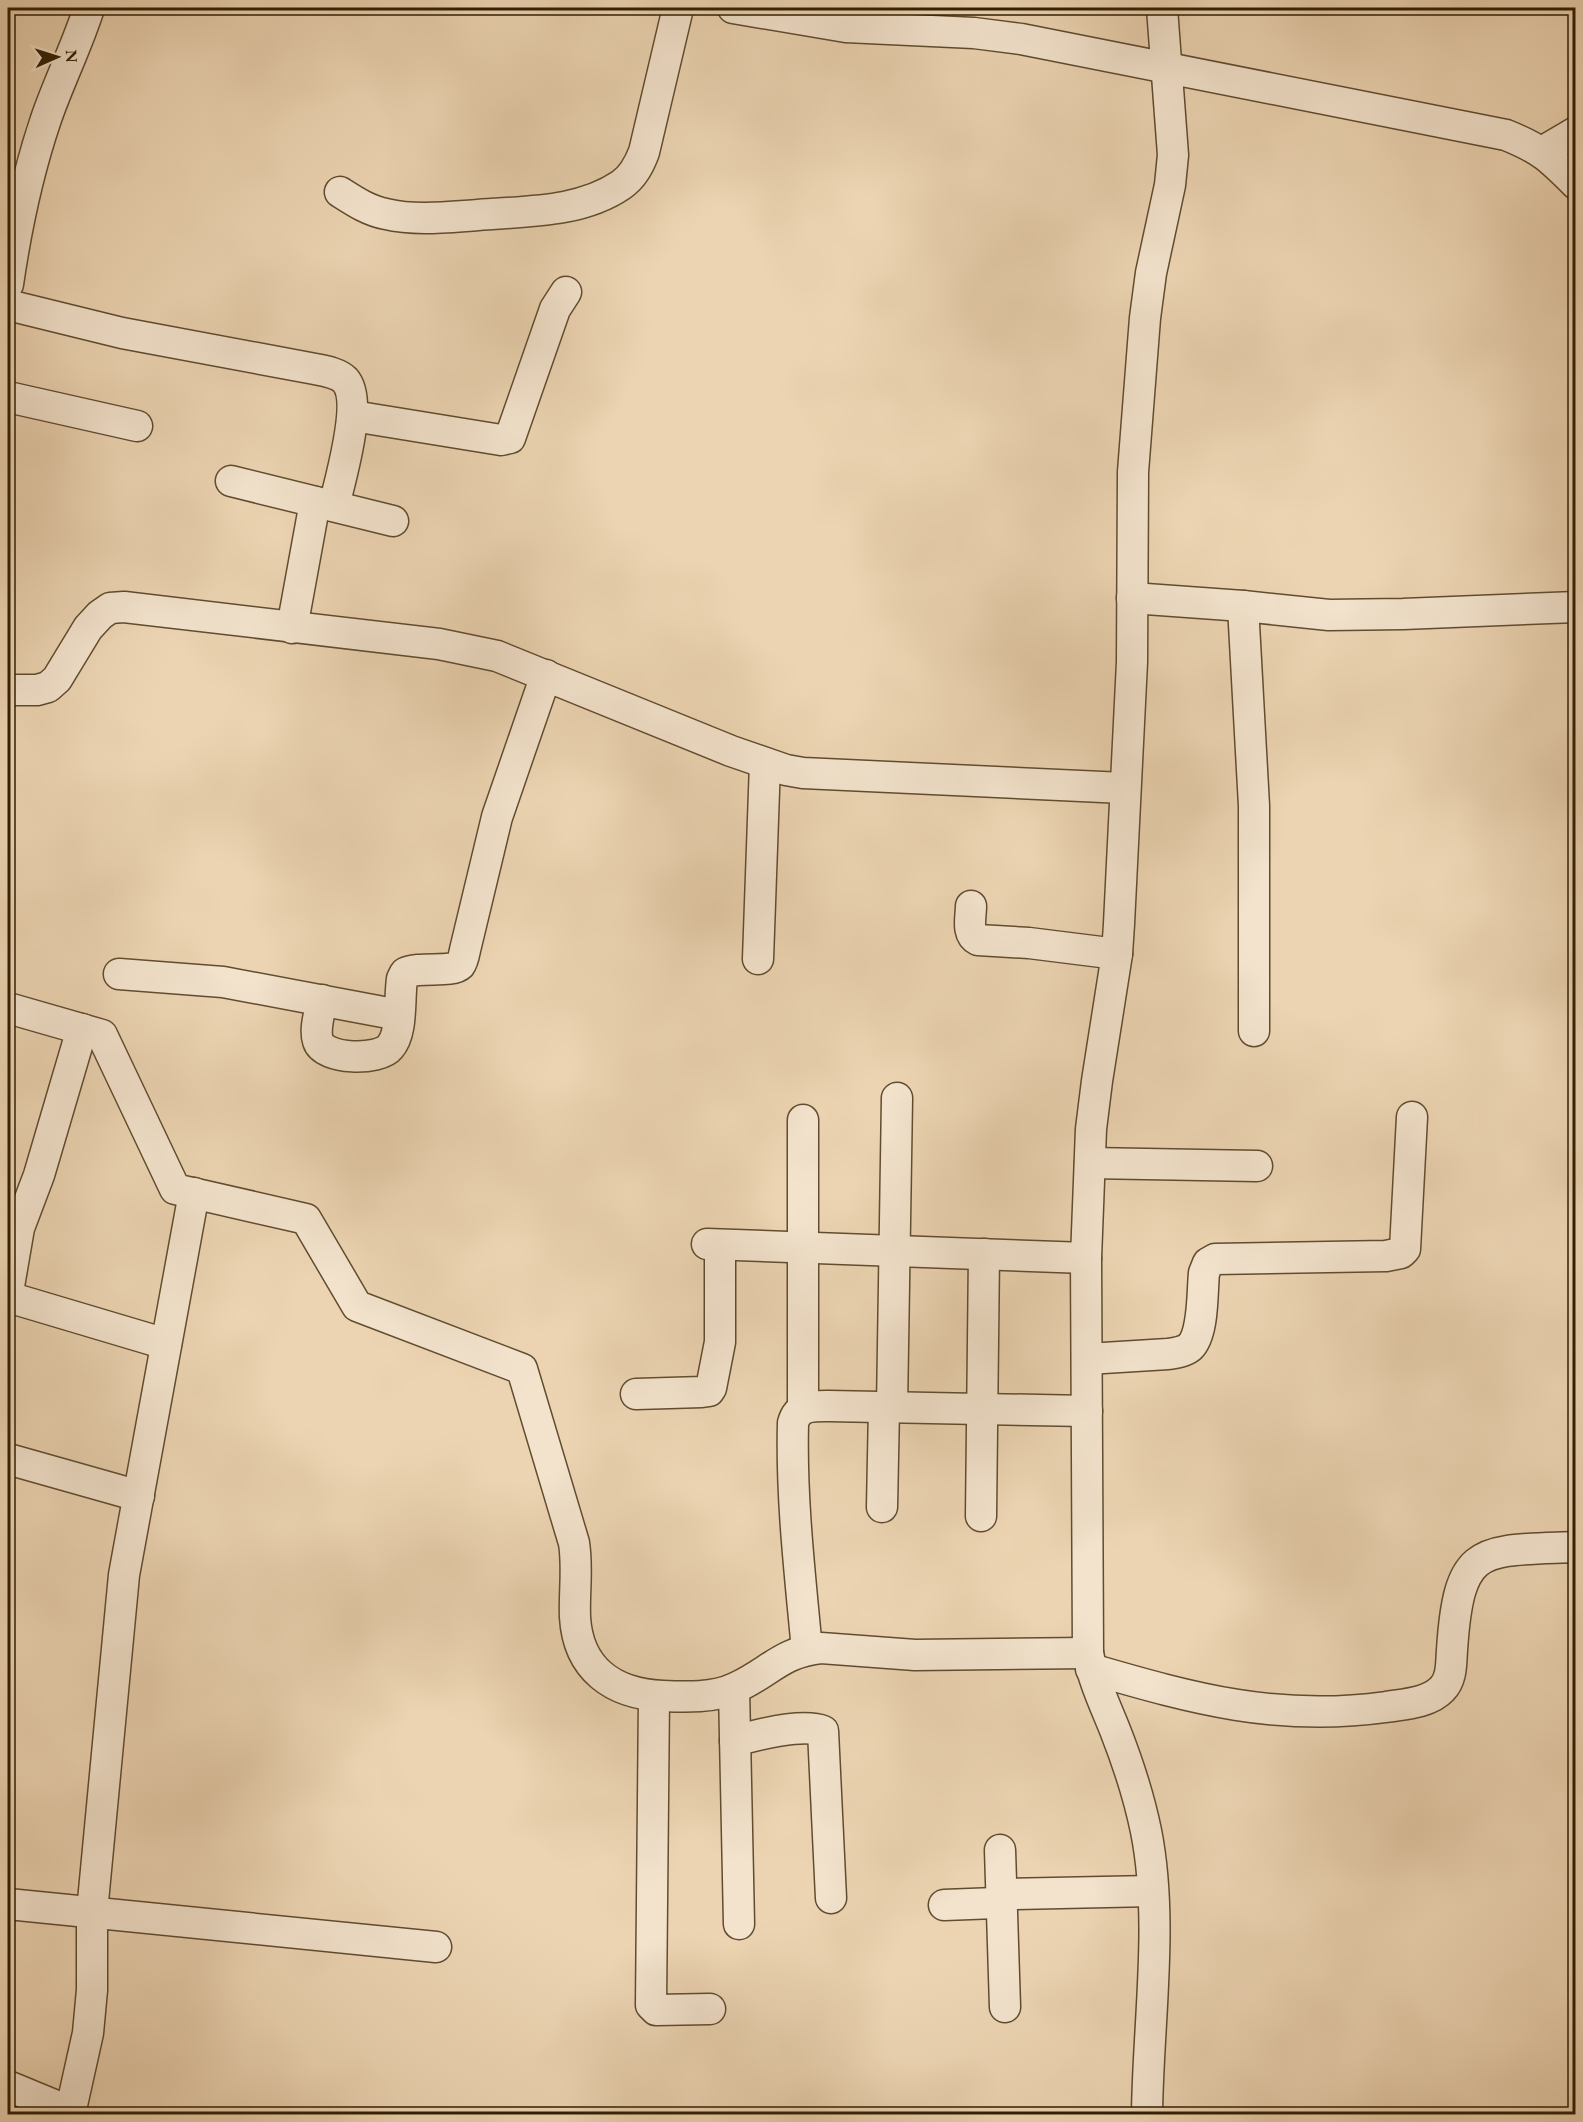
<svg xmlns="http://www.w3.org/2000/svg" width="1583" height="2122" viewBox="0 0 1583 2122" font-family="'EB Garamond',serif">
	<rect width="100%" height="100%" fill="#ecd4b2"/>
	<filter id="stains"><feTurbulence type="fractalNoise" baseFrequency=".00333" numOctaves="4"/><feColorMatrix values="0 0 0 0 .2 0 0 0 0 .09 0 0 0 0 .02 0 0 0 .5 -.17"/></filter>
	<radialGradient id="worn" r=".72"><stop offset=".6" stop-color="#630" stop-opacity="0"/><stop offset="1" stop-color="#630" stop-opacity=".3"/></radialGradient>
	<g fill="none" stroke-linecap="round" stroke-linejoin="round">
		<defs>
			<g id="minor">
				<path d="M733,8l113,19 128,6 47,6 485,96c35,14 44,23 70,49"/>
				<path d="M1542,152l34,-20"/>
				<path d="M340,192c14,9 29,19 46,22 29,7 62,3 92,1 47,-4 102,-2 143,-30 12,-8 18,-20 23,-33l34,-144"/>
				<path d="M8,284c8,-55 20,-112 38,-165 13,-38 31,-73 43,-111"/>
				<path d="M8,305l114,28 193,36c10,2 23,4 30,11 19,21 -5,100 -11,126"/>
				<path d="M8,397l129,29"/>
				<path d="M353,416l148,24 9,-2 45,-129 11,-17"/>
				<path d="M231,481l162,40"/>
				<path d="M1132,598l111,8 86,9 74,-1 173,-7"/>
				<path d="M1243,606l11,200v225"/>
				<path d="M292,628l23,-126"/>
				<path d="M8,690h29l11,-3 9,-8 31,-51 12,-13 10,-7 14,-1 315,37 58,12 234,95 55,19 17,3 321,15"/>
				<path d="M971,906c0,11 -5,28 7,34l51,3 88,11"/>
				<path d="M758,959l7,-196"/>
				<path d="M119,974l104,8 176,33"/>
				<path d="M322,1000c-2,12 -8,29 -4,41 6,19 61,20 72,6 13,-14 9,-49 12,-68l3,-6c14,-7 47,0 55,-8 3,-4 4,-10 5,-15l32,-133 49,-142"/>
				<path d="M8,1008l94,27 73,154 131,30 51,87 165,63 52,174c4,25 0,49 1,74 3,52 38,77 88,79 22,1 52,2 72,-8 34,-15 46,-36 86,-40l94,7 173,-2"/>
				<path d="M803,1120v288"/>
				<path d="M1090,1163l167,3"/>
				<path d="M707,1244l379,14"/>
				<path d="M8,1292l11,-64 20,-53 43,-146"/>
				<path d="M8,1297l158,47"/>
				<path d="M1087,1359l81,-5c7,-1 16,-2 22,-7 14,-14 12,-55 14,-74l4,-10 7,-4 171,-3 15,-3 4,-4 7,-132"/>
				<path d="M636,1394l66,-2 7,-1 2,-3 9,-46v-97"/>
				<path d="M892,1408l5,-310"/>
				<path d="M8,1459l131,37"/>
				<path d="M882,1507l2,-99"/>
				<path d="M981,1516l3,-262"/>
				<path d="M807,1650c-7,-75 -16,-151 -14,-227 5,-18 19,-17 36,-17l258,5"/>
				<path d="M1091,1669c103,30 187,53 295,38 18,-3 43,-4 56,-18 10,-10 9,-25 10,-39 7,-107 28,-99 124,-103"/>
				<path d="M734,1689l5,235"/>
				<path d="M654,1696l-3,309 5,5 54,-1"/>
				<path d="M735,1741c21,-6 68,-18 88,-10l8,167"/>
				<path d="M1000,1850l5,157"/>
				<path d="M8,1904l428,43"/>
				<path d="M944,1905l52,-2 14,-9 142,-3"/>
				<path d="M8,2086l63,26"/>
				<path d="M70,2114l18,-81 4,-43v-78l32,-337 70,-382"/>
				<path d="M1147,2114c1,-91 17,-193 -1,-283 -7,-34 -18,-68 -31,-101 -10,-25 -22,-50 -27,-77l-2,-395 5,-129 6,-48 20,-127 2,-30 13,-262 1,-190 12,-154 6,-45 19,-88 3,-30 -11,-147"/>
			</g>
		</defs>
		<use href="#minor" stroke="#604c2f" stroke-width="33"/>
		<use href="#minor" stroke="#f3e3cd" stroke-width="30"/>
	</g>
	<rect width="1583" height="2122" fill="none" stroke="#ecd4b2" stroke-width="30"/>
	<rect x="9" y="9" width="1565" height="2104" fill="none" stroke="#311e03" stroke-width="3"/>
	<rect x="15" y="15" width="1553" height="2092" fill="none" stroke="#311e03" stroke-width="1.5"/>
	<g transform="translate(57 57) rotate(87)" stroke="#f3e3cd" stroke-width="4.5" paint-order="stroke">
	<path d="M0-4.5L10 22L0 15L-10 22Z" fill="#311e03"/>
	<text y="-9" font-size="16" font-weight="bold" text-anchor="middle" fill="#311e03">N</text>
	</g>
	<rect width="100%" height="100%" filter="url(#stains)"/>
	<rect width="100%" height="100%" fill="url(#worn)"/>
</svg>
